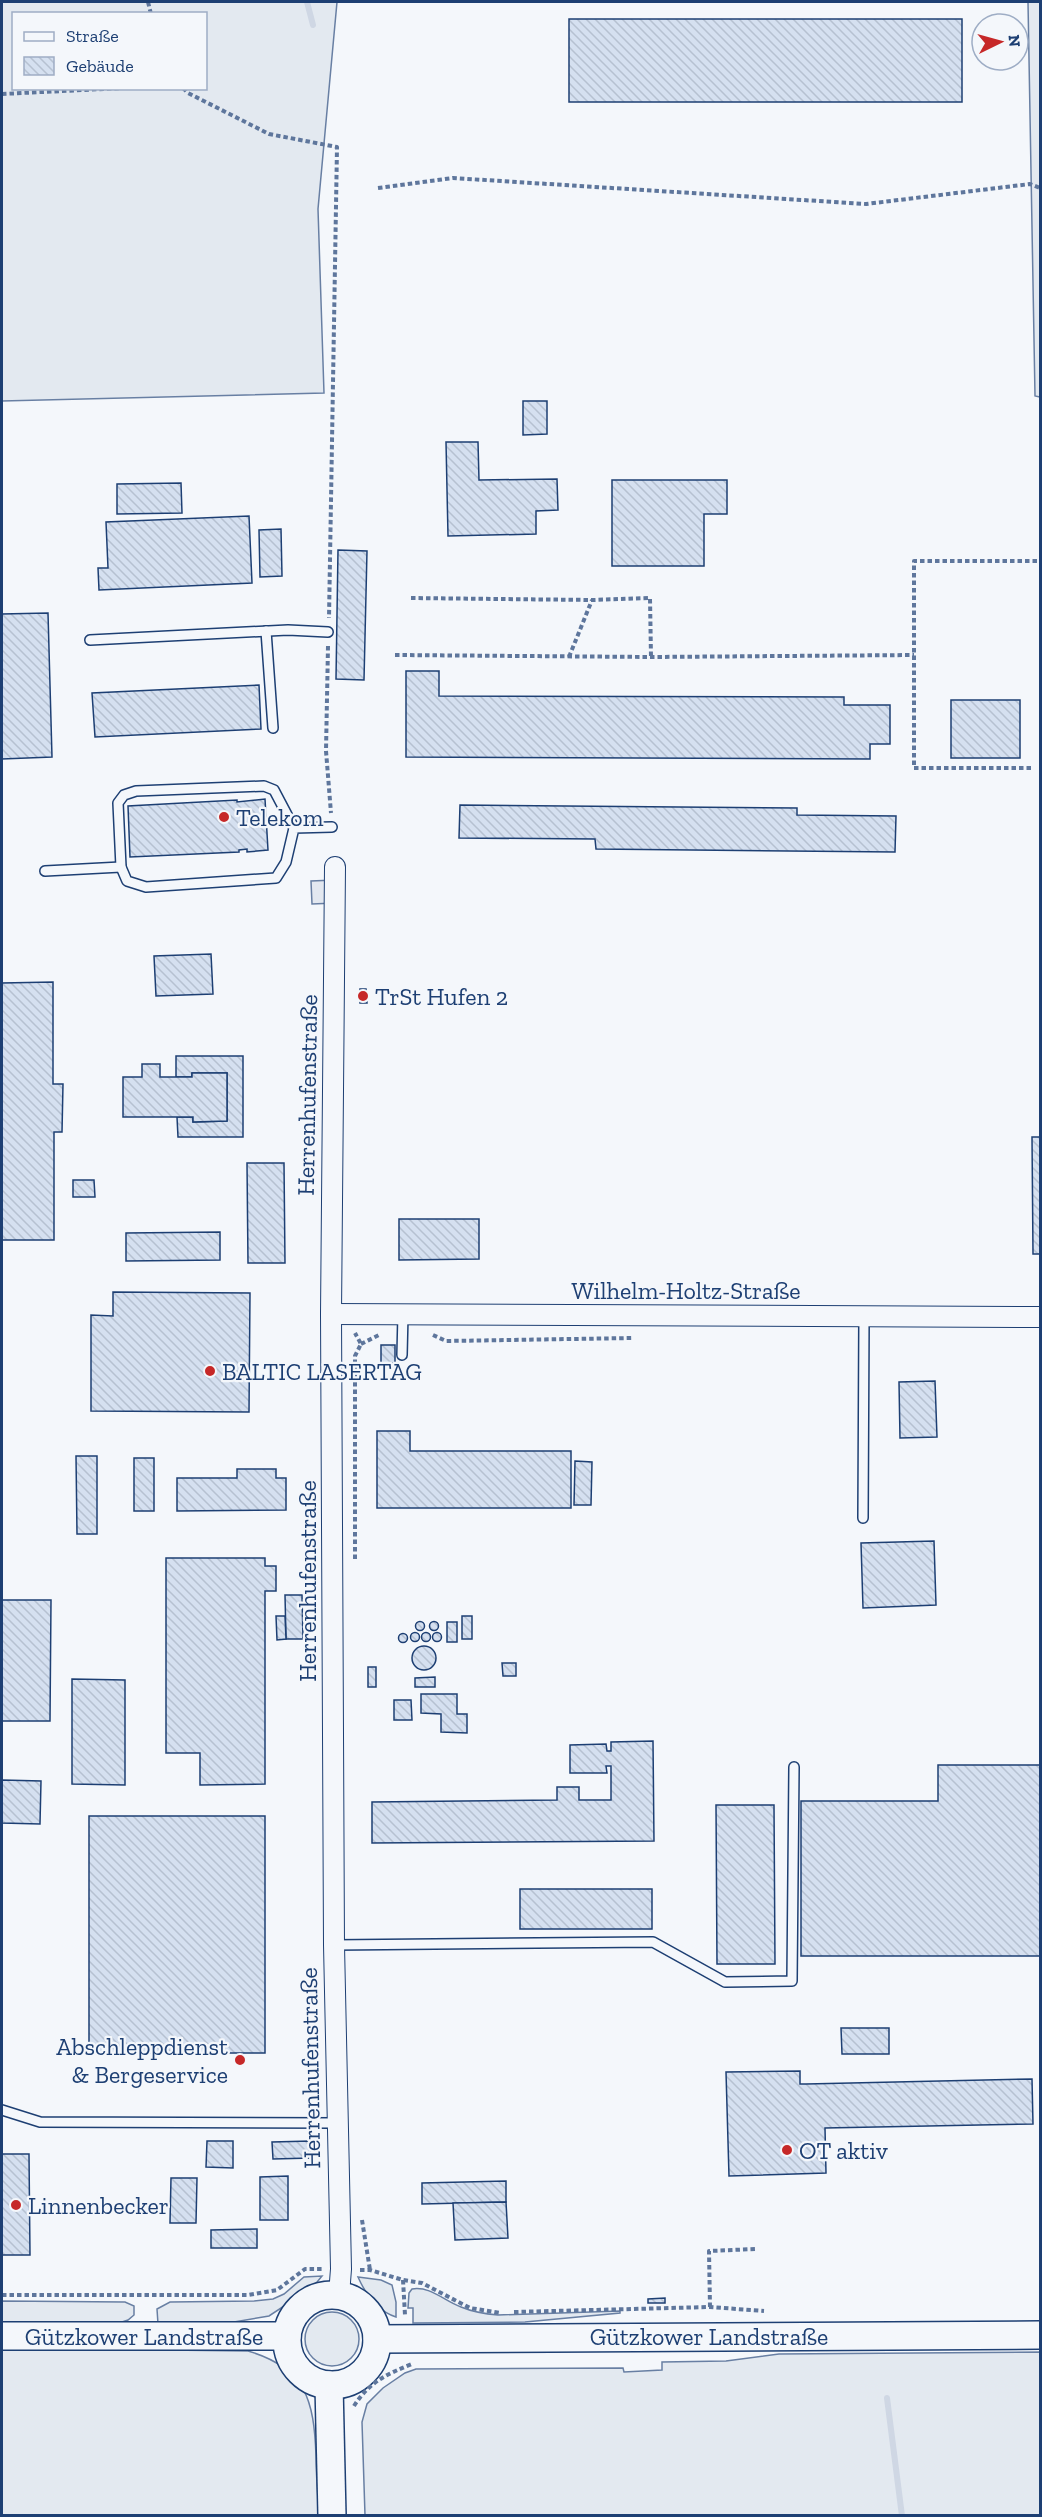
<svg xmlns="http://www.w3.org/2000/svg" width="1042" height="2517" viewBox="0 0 1042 2517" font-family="'Zilla Slab',serif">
	<defs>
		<pattern id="building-back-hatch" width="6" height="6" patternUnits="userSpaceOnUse" patternTransform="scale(1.5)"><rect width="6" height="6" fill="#d5e0f0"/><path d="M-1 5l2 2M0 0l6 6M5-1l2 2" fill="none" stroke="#b6c1d1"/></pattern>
	</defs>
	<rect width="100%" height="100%" fill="#f4f7fb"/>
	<g fill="#e3e9f0" stroke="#687fa3" stroke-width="1.5" fill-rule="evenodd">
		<path d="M2,2h335l-19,207 6,184 -322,8zM14,14h192v74h-192z"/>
		<path d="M1028,2h12v395l-5,-1z"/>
		<path d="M322,2276l-9,11 -44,29 -35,6 -76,2 -1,-15 13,-7 84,-1 19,-2 11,-5 20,-17z"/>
		<path d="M358,2277l23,3 11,5 4,17v15c-19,-6 -30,-22 -38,-40z"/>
		<path d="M412,2289c19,-3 32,12 49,18 12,5 24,7 37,8l122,-4v2l-95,9 -112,1v-15h-5l1,-15z"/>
		<path d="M2,2301l123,1 9,4v9l-6,5 -9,3h-117z"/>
		<circle cx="332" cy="2339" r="27"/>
		<path d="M2,2348l246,3c58,17 66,49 68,105 0,20 2,40 3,59h-317z"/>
		<path d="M1040,2352v163h-675l-3,-93 5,-18 16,-16 22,-15 11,-4 207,-1 1,4 38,-2v-8l64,-1 53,-7z"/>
	</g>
	<path fill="#e3e8f0" stroke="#687fa3" stroke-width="1.5" d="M335,880v23l-23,1 -1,-23z"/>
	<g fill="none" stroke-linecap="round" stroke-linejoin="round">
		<g stroke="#cfd7e4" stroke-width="6">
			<path d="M307,2l6,23"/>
			<path d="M887,2398l15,118"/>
		</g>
	</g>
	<g fill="url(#building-back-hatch)" stroke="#1d3f73" stroke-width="1.5">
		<rect x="569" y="19" width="393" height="83"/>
		<path d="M523,401h24v33l-24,1z"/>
		<path d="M446,442h32l1,38 78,-1 1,31 -22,1v23l-88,2z"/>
		<path d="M612,480h115v34h-23v52h-92z"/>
		<path d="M181,483l1,30 -65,1v-30z"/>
		<path d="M249,516l3,67 -153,7 -1,-22h10l-2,-46z"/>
		<path d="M281,529l1,47 -22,1 -1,-47z"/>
		<path d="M338,550l29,1 -3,129 -28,-1z"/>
		<path d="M48,613l4,144 -50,2v-145z"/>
		<path d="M406,671h33v25l405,1v8h46v39h-20v15l-464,-2z"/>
		<path d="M259,685l2,44 -166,8 -3,-44z"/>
		<rect x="951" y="700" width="69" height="58"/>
		<path d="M265,799l3,51 -21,2v-3l-8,1v2l-109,5 -2,-51 109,-6v2z"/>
		<path d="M460,805l337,3v7l99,1 -1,36 -299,-3 -1,-10 -136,-1z"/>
		<path d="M211,954l2,40 -57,2 -2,-40z"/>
		<path d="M53,982v102h10l-1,48h-8v108h-52v-257z"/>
		<path d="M360,989h6l1,14h-7z"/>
		<path d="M176,1056h67v81h-65l-1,-20h16v5l34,-1v-48h-35v4h-16z"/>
		<path d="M142,1064h18v13h32v-4h35v48l-34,1v-5h-70v-40h19z"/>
		<path d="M1032,1137h8v117h-7z"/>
		<path d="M247,1163h37l1,100h-37z"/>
		<path d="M73,1180h21l1,17h-22z"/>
		<path d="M399,1219h80v40l-80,1z"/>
		<path d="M220,1232v28l-94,1v-28z"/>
		<path d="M113,1292l137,1 -1,119 -158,-1v-96l22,1z"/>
		<rect x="381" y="1345" width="14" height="18"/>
		<path d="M935,1381l2,56 -37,1 -1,-56z"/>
		<path d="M377,1431h33v20h161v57h-194z"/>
		<path d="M76,1456h21v78h-20z"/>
		<rect x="134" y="1458" width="20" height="53"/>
		<path d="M575,1461l17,1 -1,43h-17z"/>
		<path d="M237,1469h39v9h10v32l-109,1v-33h60z"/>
		<path d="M934,1541l2,64 -73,3 -2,-65z"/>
		<path d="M166,1558h99v8h11v25h-11v193l-65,1v-32h-34z"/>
		<path d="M285,1595h17l1,44h-17z"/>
		<path d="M2,1600h49l-1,121h-48z"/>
		<path d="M276,1616h9l1,23 -9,1z"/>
		<rect x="462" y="1616" width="10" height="23"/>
		<circle cx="420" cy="1626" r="4.5"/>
		<circle cx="434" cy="1626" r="4.5"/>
		<rect x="447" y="1622" width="10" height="20"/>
		<circle cx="426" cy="1637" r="4.5"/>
		<circle cx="437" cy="1637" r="4.5"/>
		<circle cx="415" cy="1637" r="4.5"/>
		<circle cx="403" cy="1638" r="4.5"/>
		<circle cx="424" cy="1658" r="12"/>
		<path d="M502,1663h14v13h-13z"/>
		<rect x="368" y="1667" width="8" height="20"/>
		<path d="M435,1677v10h-20v-9z"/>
		<path d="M72,1679l53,1v105l-53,-1z"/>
		<path d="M421,1694h36v20h10v19l-26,-1v-18l-20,-1z"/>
		<path d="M394,1700h17l1,20h-18z"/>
		<path d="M653,1741l1,100 -282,2v-41l185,-2v-13h22v13h32v-34h-5l1,7h-37v-28l36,-1 1,7h4v-9z"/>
		<path d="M938,1765h102v191h-239v-155h137z"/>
		<path d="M2,1780l39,1 -1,43 -38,-1z"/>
		<path d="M716,1805h58l1,159h-58z"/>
		<rect x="89" y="1816" width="176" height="237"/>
		<rect x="520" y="1889" width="132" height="40"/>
		<path d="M841,2028h48v26h-47z"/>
		<path d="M800,2071v13h6l226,-5 1,45 -208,4 1,45 -97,3 -3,-104z"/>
		<path d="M207,2141h26v27l-27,-1z"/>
		<path d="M311,2141v17l-38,1 -1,-17z"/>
		<path d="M2,2154h27l1,101h-28z"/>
		<path d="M288,2176v44h-28v-43z"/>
		<path d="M171,2178h26l-1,45h-26z"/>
		<path d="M506,2181v21l-84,2v-21z"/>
		<path d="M506,2202l2,36 -53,2 -2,-37z"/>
		<path d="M257,2229v19h-46v-18z"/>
		<path d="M665,2298v5h-17v-4z"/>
	</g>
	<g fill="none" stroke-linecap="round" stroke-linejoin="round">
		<defs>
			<g id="lane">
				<path d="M266,631l7,97"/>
				<path d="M90,640l198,-10 40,2"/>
				<path d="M294,828l-20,-38 -10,-4 -128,5 -12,4 -6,8 3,64 6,14 19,6 130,-9 10,-16 8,-34 38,-1"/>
				<path d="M45,871l76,-4"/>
				<path d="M402,1355l1,-41"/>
				<path d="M863,1518l1,-202"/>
				<path d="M334,1945l319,-3 72,40 67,-1 2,-214"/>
				<path d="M2,2110l38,12 296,1"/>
			</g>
			<g id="street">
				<path d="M335,867l-4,447 3,631 7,324 -2,26"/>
				<path d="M331,1314l709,3"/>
			</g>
			<g id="secondary">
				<circle cx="332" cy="2340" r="45"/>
				<path d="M2,2336h285"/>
				<path d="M377,2339l663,-4"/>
				<path d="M329,2385l3,131"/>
			</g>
		</defs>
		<use href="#lane" stroke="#1d3f73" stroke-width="12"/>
		<use href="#street" stroke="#1d3f73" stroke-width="22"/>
		<use href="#secondary" stroke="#1d3f73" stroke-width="30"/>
		<g stroke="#5e769c" stroke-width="4" stroke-dasharray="4.5 3" stroke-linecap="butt">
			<path d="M148,2l3,12"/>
			<path d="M183,88l5,5 81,41 68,13 -8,471"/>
			<path d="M2,94l120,-6"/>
			<path d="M378,188l75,-10 413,26 164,-20 10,4"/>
			<path d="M411,598l181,2 58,-2 1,59"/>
			<path d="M328,646l-2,105 5,62"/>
			<path d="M395,655l256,2 263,-2"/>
			<path d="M569,657l23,-57"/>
			<path d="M1031,768h-117v-207h126"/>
			<path d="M433,1335l13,6 188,-3"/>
			<path d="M361,1344l18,-9"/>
			<path d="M355,1559v-203l6,-12 -6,-11"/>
			<path d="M362,2220l8,50"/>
			<path d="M360,2270h10l33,10 19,3 48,25 30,5"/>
			<path d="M403,2280l2,35"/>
			<path d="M2,2295h246l29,-5 28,-21h17"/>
			<path d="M710,2307l-1,-56 46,-2"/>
			<path d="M514,2312l196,-5 54,4"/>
			<path d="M354,2406c15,-24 33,-32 58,-42"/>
		</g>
		<use href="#lane" stroke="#f4f7fb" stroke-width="9"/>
		<use href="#street" stroke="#f4f7fb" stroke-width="20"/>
		<use href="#secondary" stroke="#f4f7fb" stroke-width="27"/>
	</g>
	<g fill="#c62828" stroke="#f4f7fb" stroke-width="2">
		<circle cx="224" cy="817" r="6"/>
		<circle cx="363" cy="996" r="6"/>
		<circle cx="210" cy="1371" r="6"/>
		<circle cx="240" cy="2060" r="6"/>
		<circle cx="787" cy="2150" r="6"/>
		<circle cx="16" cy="2205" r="6"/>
	</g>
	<g text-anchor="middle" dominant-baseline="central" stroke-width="4.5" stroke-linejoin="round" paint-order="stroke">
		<g font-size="24" fill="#1d3f73" stroke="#f4f7fb" text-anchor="start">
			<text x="236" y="817">Telekom</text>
			<text x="375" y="996">TrSt Hufen 2</text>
			<text x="222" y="1371">BALTIC LASERTAG</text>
			<text x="228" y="2046" text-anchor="end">Abschleppdienst<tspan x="228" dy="28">&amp; Bergeservice</tspan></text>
			<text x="799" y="2150">OT aktiv</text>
			<text x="28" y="2205">Linnenbecker</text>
		</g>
		<g font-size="24" fill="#1d3f73" stroke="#f4f7fb">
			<text transform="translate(307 1095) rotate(-89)">Herrenhufenstraße</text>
			<text x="686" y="1290">Wilhelm-Holtz-Straße</text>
			<text transform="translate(307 1581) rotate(-90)">Herrenhufenstraße</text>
			<text transform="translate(310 2068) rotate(-91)">Herrenhufenstraße</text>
			<text x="144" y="2336">Gützkower Landstraße</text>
			<text x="709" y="2336">Gützkower Landstraße</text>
		</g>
	</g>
	<rect width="1042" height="2517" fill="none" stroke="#1d3f73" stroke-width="6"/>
	<rect x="12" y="12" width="195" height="78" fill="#f4f7fb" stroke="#9eadc5" stroke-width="1.5"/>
	<rect x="24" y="32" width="30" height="9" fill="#f4f7fb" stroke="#9eadc5" stroke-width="1.5"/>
	<text x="66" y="42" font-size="18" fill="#1d3f73">Straße</text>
	<rect x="24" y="57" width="30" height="18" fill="url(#building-back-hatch)" stroke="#9eadc5" stroke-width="1.5"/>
	<text x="66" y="72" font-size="18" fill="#1d3f73">Gebäude</text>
	<g transform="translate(1000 42) rotate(85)"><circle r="28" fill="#f4f7fb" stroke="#9eadc5" stroke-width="1.5"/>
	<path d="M0-4.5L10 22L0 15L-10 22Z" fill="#c62828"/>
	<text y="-9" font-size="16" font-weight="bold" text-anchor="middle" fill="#1d3f73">N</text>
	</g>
</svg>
